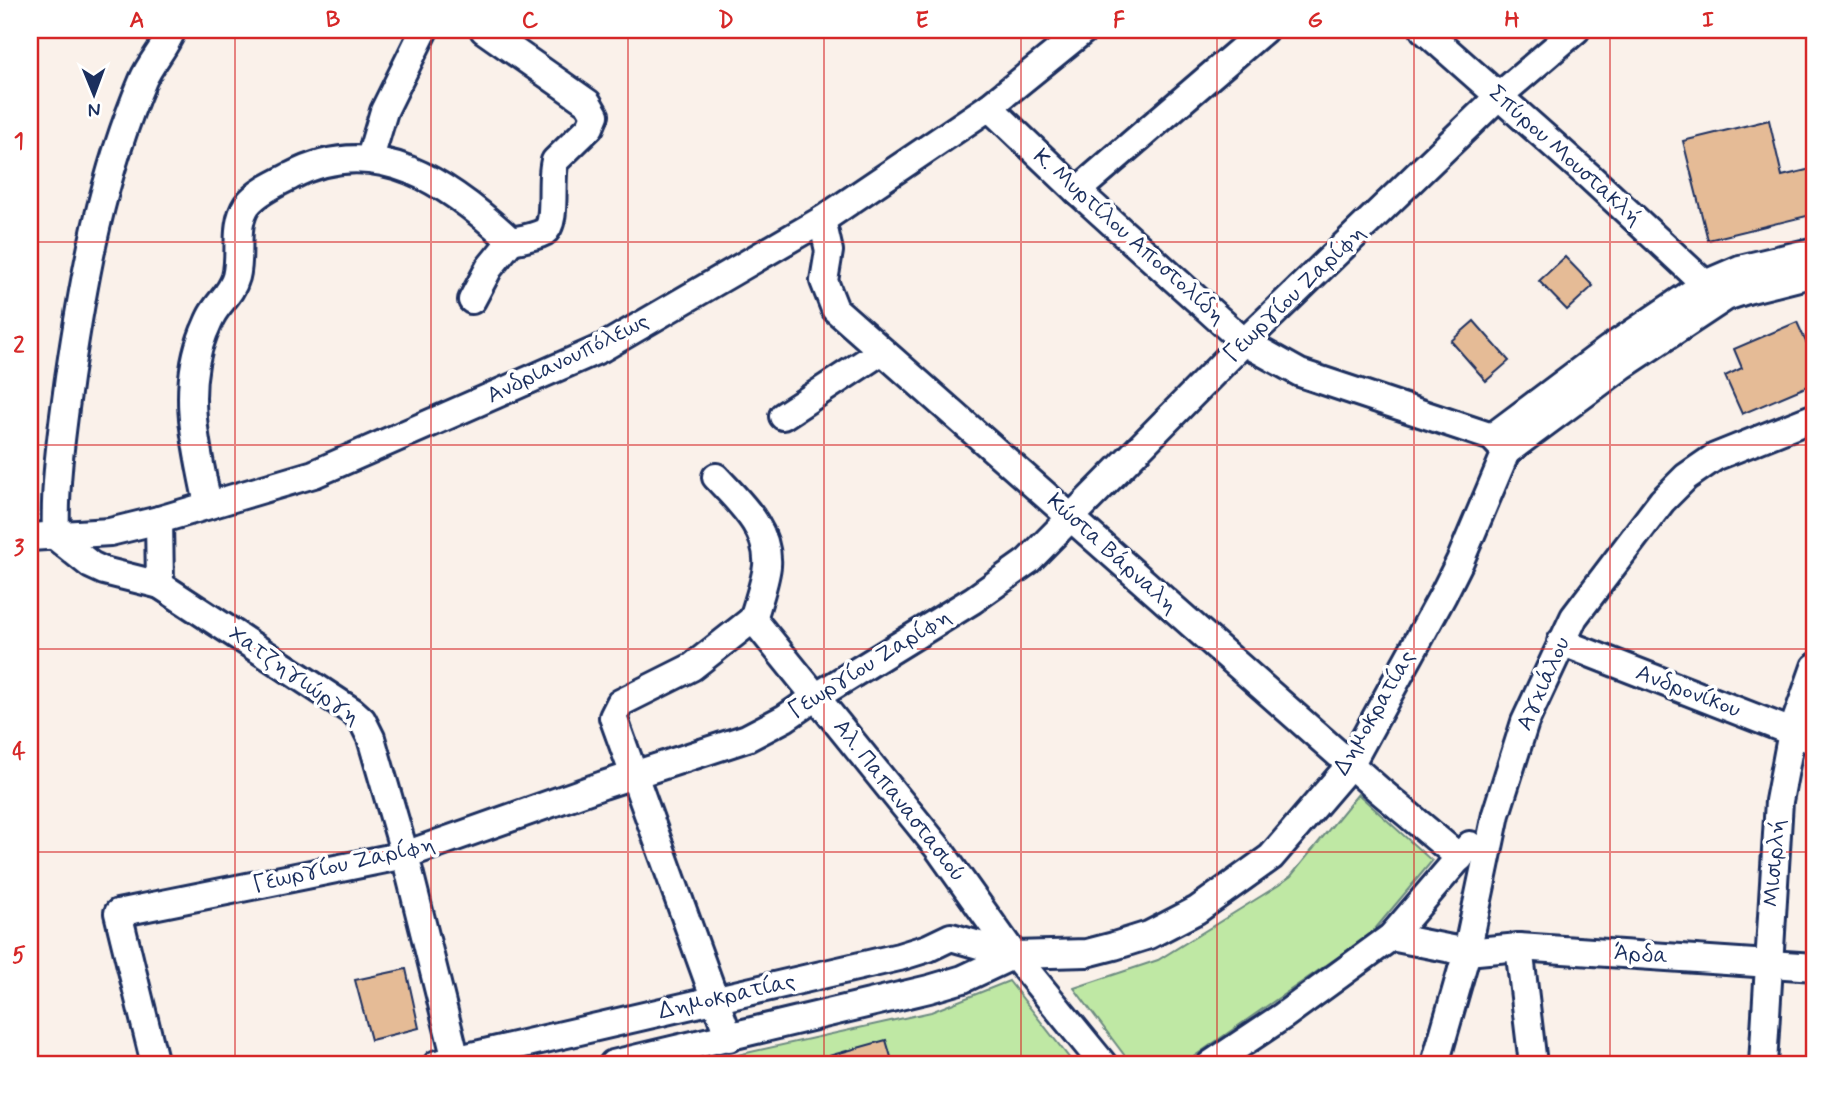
<svg xmlns="http://www.w3.org/2000/svg" width="1845" height="1094" viewBox="0 0 1845 1094" font-family="Mynerve,sans-serif">
	<rect width="100%" height="100%" fill="#faf1ea"/>
	<filter id="ink" filterUnits="userSpaceOnUse"><feTurbulence type="fractalNoise" baseFrequency=".0143" numOctaves="2"/><feDisplacementMap in="SourceGraphic" scale="14" xChannelSelector="R" yChannelSelector="G"/><feConvolveMatrix kernelMatrix="1 2 1 2 8 2 1 2 1" color-interpolation-filters="sRGB"/></filter>
	<g filter="url(#ink)">
		<g fill="#bfe8a4" stroke="#6d8c81" stroke-width="2">
			<path d="M1358,794l74,67 -62,74 -187,129h-52l-57,-76 84,-28 121,-75 12,-9z"/>
			<path d="M1009,981l65,83h-377l234,-52z"/>
		</g>
		<g fill="#e5bb96" stroke="#1b2f5e" stroke-width="2">
			<path d="M1769,120l13,56 33,-8v46l-107,26 -25,-99z"/>
			<path d="M1565,257l28,29 -26,24 -28,-29z"/>
			<path d="M1474,321l35,40 -23,20 -35,-40z"/>
			<path d="M1797,322l9,20 9,-3v44l-73,31 -17,-38 17,-8 -8,-19z"/>
			<path d="M406,969l13,59 -48,12 -16,-60z"/>
			<path d="M886,1040l7,24h-74l-1,-5z"/>
		</g>
		<g fill="none" stroke-linecap="round" stroke-linejoin="round">
			<defs>
				<g id="minor">
					<path d="M1424,30l166,147 115,107"/>
					<path d="M989,107l88,84 167,151 56,31 192,64 14,15"/>
					<path d="M370,158l14,-47 40,-81"/>
					<path d="M1077,191l187,-161"/>
					<path d="M822,220l7,31 -5,30 11,28 544,481 81,68"/>
					<path d="M472,300l17,-32 22,-27"/>
					<path d="M783,416l99,-65"/>
					<path d="M1492,437l117,-88 96,-65 35,-15 75,-18"/>
					<path d="M1506,452l116,-86 104,-69 21,-7 68,-17"/>
					<path d="M716,477c23,25 54,52 51,89 -2,17 -9,36 -14,53"/>
					<path d="M208,504c-12,-58 -27,-115 -4,-172 3,-6 5,-13 9,-19 7,-12 19,-21 23,-36 6,-23 -3,-51 11,-72 10,-13 30,-22 44,-29 85,-45 159,8 220,65 10,-2 24,-4 33,-9 14,-9 5,-54 11,-71l35,-34 5,-12 -7,-12 -104,-73"/>
					<path d="M159,520l1,65 192,126 10,9 9,18 34,117 52,209"/>
					<path d="M30,537l80,-5 49,-12 155,-46 288,-126 220,-128 167,-113 95,-77"/>
					<path d="M160,585l-56,-14 -13,-6 -35,-28c-2,-54 6,-106 13,-159 15,-102 33,-202 74,-298 8,-18 22,-32 29,-50"/>
					<path d="M753,619l185,229 76,107 89,109"/>
					<path d="M1561,642l254,99"/>
					<path d="M1391,937l76,15 52,-5 296,20"/>
					<path d="M1519,947l14,117"/>
					<path d="M729,1038l-116,-321 7,-14 72,-36 61,-48"/>
					<path d="M155,1064l-37,-151 287,-58 198,-70 144,-47 38,-20 32,-22 156,-96 55,-39 216,-219 255,-246 77,-66"/>
					<path d="M437,1064l462,-107 29,-9 23,-11 63,18 73,-2 27,-7 35,-11 48,-25 74,-53 79,-92 93,-170 17,-34 46,-109"/>
					<path d="M613,1064l316,-75 34,-10 51,-24"/>
					<path d="M1211,1064l72,-48 108,-79 79,-92"/>
					<path d="M1435,1064l32,-112 29,-138 29,-92 49,-105 88,-116 24,-24 29,-20 100,-40"/>
					<path d="M1763,1064l16,-263 13,-69 23,-65"/>
				</g>
			</defs>
			<use href="#minor" stroke="#1b2f5e" stroke-width="32"/>
			<use href="#minor" stroke="#fff" stroke-width="26"/>
		</g>
	</g>
	<path fill="none" stroke="#d62828" stroke-width="2" stroke-opacity="0.55" d="M235,30v1034M431,30v1034M628,30v1034M824,30v1034M1021,30v1034M1217,30v1034M1414,30v1034M1610,30v1034M30,242h1785M30,445h1785M30,649h1785M30,852h1785"/>
	<g text-anchor="middle" dominant-baseline="central" stroke-width="7" stroke-linejoin="round" paint-order="stroke">
		<g font-size="23" fill="#1b2f5e" stroke="#fff">
			<text transform="translate(1565 156) rotate(42)">Σπύρου Μουστακλή</text>
			<text transform="translate(1129 237) rotate(42)">Κ. Μυρτίλου Αποστολίδη</text>
			<text transform="translate(1295 294) rotate(-44)">Γεωργίου Ζαρίφη</text>
			<text transform="translate(568 359) rotate(-26)">Ανδριανουπόλεως</text>
			<text transform="translate(1112 554) rotate(42)">Κώστα Βάρναλη</text>
			<text transform="translate(870 664) rotate(-32)">Γεωργίου Ζαρίφη</text>
			<text transform="translate(294 676) rotate(35)">Χατζηγιώργη</text>
			<text transform="translate(1544 684) rotate(-66)">Αγχιάλου</text>
			<text transform="translate(1688 692) rotate(21)">Ανδρονίκου</text>
			<text transform="translate(1375 713) rotate(-60)">Δημοκρατίας</text>
			<text transform="translate(899 801) rotate(52)">Αλ. Παπαναστασιού</text>
			<text transform="translate(1775 863) rotate(-86)">Μισιρλή</text>
			<text transform="translate(344 865) rotate(-13)">Γεωργίου Ζαρίφη</text>
			<text transform="translate(1641 955) rotate(4)">Άρδα</text>
			<text transform="translate(727 997) rotate(-13)">Δημοκρατίας</text>
		</g>
	</g>
	<rect width="1845" height="1094" fill="none" stroke="#fff" stroke-width="77"/>
	<g transform="translate(94 94) rotate(179)" stroke="#ffffff" stroke-width="5" paint-order="stroke">
	<path d="M0-5L12 26L0 18L-12 26Z" fill="#1b2f5e"/>
	<text y="-10" font-size="19" font-weight="bold" text-anchor="middle" fill="#1b2f5e">N</text>
	</g>
	<rect x="38" y="38" width="1768" height="1018" fill="none" stroke="#d62828" stroke-width="2.5"/>
	<g font-size="23" text-anchor="middle" font-weight="bold" fill="#d62828">
		<text x="137" y="27">A</text>
		<text x="333" y="27">B</text>
		<text x="530" y="27">C</text>
		<text x="726" y="27">D</text>
		<text x="922" y="27">E</text>
		<text x="1119" y="27">F</text>
		<text x="1315" y="27">G</text>
		<text x="1512" y="27">H</text>
		<text x="1708" y="27">I</text>
		<text x="19" y="148">1</text>
		<text x="19" y="352">2</text>
		<text x="19" y="555">3</text>
		<text x="19" y="758">4</text>
		<text x="19" y="962">5</text>
	</g>
</svg>
